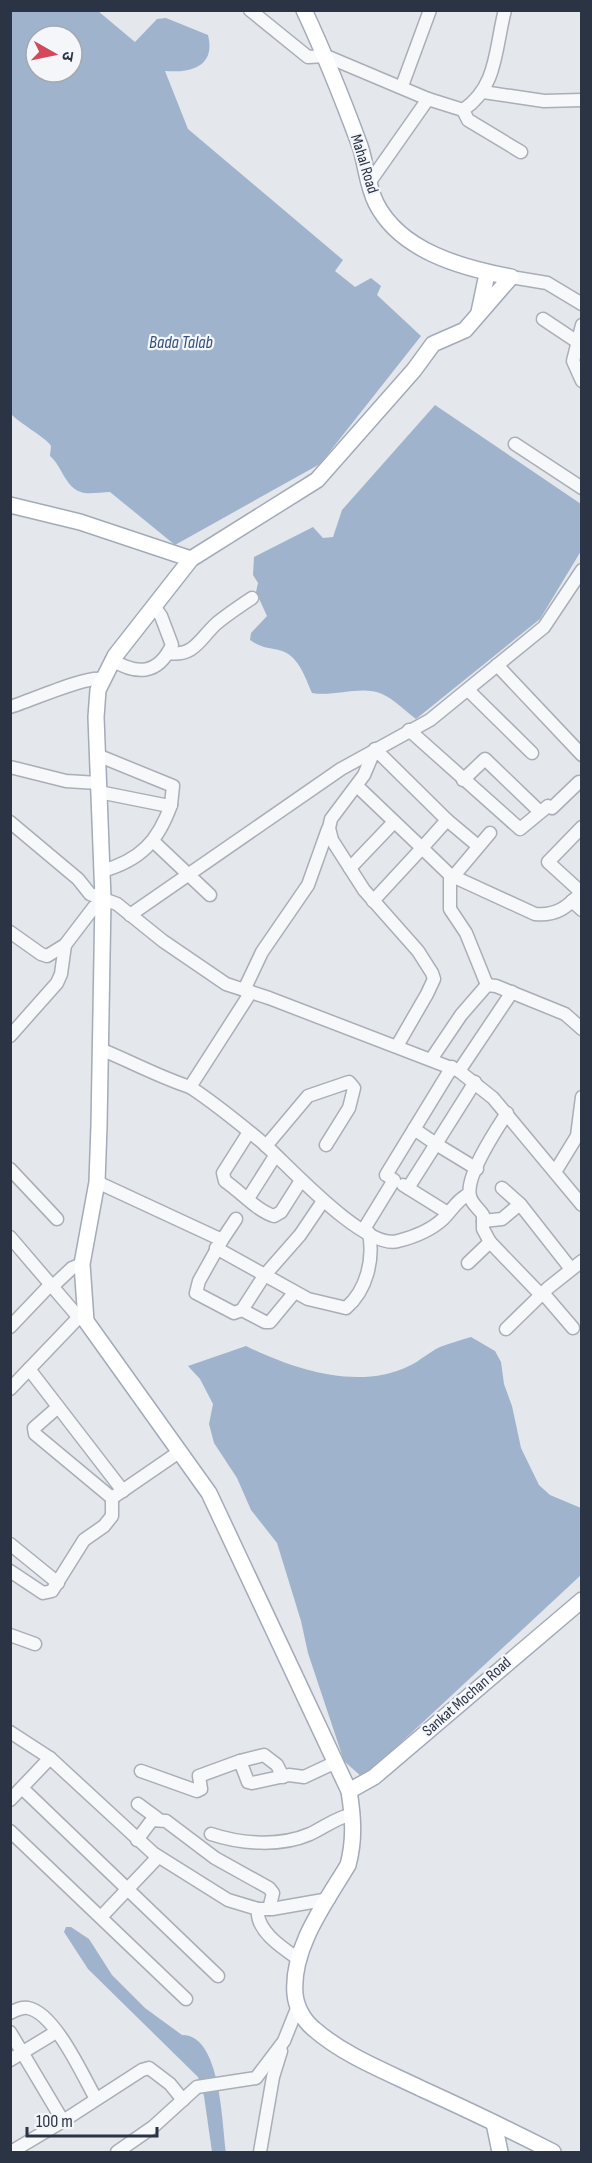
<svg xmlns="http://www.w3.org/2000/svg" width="592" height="2163" viewBox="0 0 592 2163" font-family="'Sofia Sans Condensed','Noto Sans Devanagari',sans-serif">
	<rect width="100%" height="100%" fill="#e4e7ec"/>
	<g fill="#9fb4cc" fill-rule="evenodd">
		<path d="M11,10l87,1 37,31 22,-23 9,-1 42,17c8,32 -18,38 -43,36l23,58 155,131 -8,11 20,16 16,-9 10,8 -4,9 44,41 -101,128 -145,81 -65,-53c-9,0 -22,3 -29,0 -16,-5 -19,-26 -31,-36 0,-3 1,-7 1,-10 -2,-6 -33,-24 -40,-32zM36,36h36v36h-36z"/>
		<path d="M435,405l146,99v47l-41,68 -124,100c-10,-7 -22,-20 -34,-25 -20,-9 -48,3 -70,-1 -7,-16 -13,-36 -30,-42 -14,-4 -19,-2 -32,-11l1,-7 16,-17 -11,-24 2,-9 -5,-8 1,-18 59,-30 10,11 10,-1 9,-27z"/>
		<path d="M471,1337l24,14 6,11 3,22 8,22 9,42 18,37 11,10 31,13v67l-218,203 -19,-17 -36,-108 -7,-32 -24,-78 -26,-33 -14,-32 -23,-35 -5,-19 4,-20 -13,-25 -12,-13 58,-20c47,23 112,45 163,20 11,-5 20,-14 31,-19 10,-4 21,-7 31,-10z"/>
		<path d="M66,1927h5l18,12 23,36 33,33 37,27c39,-1 40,90 44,117h-14l-8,-56 -6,-19 -110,-108 -24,-37z"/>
	</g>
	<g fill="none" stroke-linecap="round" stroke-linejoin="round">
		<defs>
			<g id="minor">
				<path d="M250,10l58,47 18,-1 102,43"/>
				<path d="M402,86l28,-76"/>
				<path d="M483,92l61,9 38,-1"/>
				<path d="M463,110l5,10 53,32"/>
				<path d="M369,183l59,-84 35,11c35,-23 32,-63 42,-100"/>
				<path d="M511,277l36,6 35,21"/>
				<path d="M543,319l33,22"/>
				<path d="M582,325l-9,36 9,20"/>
				<path d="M515,444l67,44"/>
				<path d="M168,653c27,4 32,-15 49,-30 11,-9 23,-17 35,-25"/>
				<path d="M112,660c25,15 46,15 60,-15l-11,-29 -7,-10"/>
				<path d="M497,665l85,90"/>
				<path d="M468,690l64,63"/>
				<path d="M10,707c20,-6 75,-31 91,-28"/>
				<path d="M409,730l111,99 28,-23 4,2 27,-26"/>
				<path d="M97,755l76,31 -2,19h-7l-65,-13"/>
				<path d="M10,767l56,14 32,2"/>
				<path d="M463,780l22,-21 54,52"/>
				<path d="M357,786l65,62 -49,53"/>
				<path d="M447,820l31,26"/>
				<path d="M10,822l68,57 12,15 27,10 46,37 63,43 43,14 190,73 34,27 89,107"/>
				<path d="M582,827l-34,35 34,31"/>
				<path d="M154,842l56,53"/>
				<path d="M350,868l44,-46"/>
				<path d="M102,871c39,-11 56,-30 69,-66"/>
				<path d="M450,875l85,39c22,2 32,-7 47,-22"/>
				<path d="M453,877l37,-44"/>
				<path d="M572,901l10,9"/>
				<path d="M130,915l211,-146 89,-49 114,-93 38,-57"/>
				<path d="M10,932l31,22 6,2 18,-11 29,-38"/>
				<path d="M244,990l18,-38 46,-67 20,-56"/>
				<path d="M251,992l-61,95c26,17 49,36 73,56 24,21 102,108 135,98 16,-4 33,-11 45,-22 9,-9 15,-20 26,-25"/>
				<path d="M10,1036l47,-53 4,-9 4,-29"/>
				<path d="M397,1046l30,-52 7,-15 -2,-6 -14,-22 -54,-61 -32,-50 -3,-12 2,-9 33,-44 11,-26 72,71 -25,28 28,27v34l16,24 21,52"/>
				<path d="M100,1049c30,12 59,28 90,38"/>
				<path d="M432,1058l29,-43 26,-30 9,1 69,28 17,15"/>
				<path d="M459,1071l53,-79"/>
				<path d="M507,1113c-11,17 -42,63 -37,83 2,9 9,12 13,19v14l7,13 51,53"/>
				<path d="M414,1129l22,15 39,-62"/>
				<path d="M249,1132l-26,41 2,8c16,11 31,29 49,35l7,-4 19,-30"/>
				<path d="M266,1146l42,-50 41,-14 5,6 -5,20 -23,37"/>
				<path d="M10,1169l47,50"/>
				<path d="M555,1172l22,-36 5,-39"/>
				<path d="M97,1182l125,58 14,-21"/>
				<path d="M403,1185l45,28"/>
				<path d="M408,1188l28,-44 41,25"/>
				<path d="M502,1188l18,16"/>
				<path d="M249,1197l26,-41"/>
				<path d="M483,1221l19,-2 18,-15 51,65"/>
				<path d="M364,1229l30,-49 -8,-5 66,-108"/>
				<path d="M10,1237l65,76 11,8"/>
				<path d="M222,1240l-23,41 -3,12 38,20 8,-3 22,-34 36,-41 23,-34"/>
				<path d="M216,1248l92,51 38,9c21,-18 28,-49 23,-75"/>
				<path d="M468,1263l22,-21"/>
				<path d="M53,1286l19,-18 10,-4"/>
				<path d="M543,1293l30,35"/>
				<path d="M242,1310l23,12h5l24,-29"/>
				<path d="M10,1327l41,-43"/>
				<path d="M506,1329l42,-41 34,-27"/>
				<path d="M29,1369l94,122"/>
				<path d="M10,1389l69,-72"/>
				<path d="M58,1407l-24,21 1,6 77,64 67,-46"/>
				<path d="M10,1544l48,39"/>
				<path d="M10,1571l33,22 9,-2 32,-51 20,-14 8,-10v-18"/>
				<path d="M10,1635l25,9"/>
				<path d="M10,1732l40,26 103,95 75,47 30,9h14l57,-10"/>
				<path d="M240,1761l24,-6 13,10 6,12"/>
				<path d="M141,1771l56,20 4,-2 -2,-13 41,-15 8,21 4,1 37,-8 15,2 32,-15"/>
				<path d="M22,1788l196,188"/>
				<path d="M10,1800l40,-42"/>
				<path d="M138,1804l19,14"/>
				<path d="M10,1831l176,168"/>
				<path d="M211,1834c30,10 69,13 99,0 15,-7 27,-17 43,-20"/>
				<path d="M137,1840l15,-20 14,1 49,37 54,30 4,5 -4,16"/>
				<path d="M258,1909c-3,22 26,40 42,51"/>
				<path d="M101,1917l57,-60"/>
				<path d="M10,2013c6,-3 11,-6 18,-5 27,5 55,68 68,91"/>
				<path d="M10,2032l53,89 79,-51 7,-2 21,16 13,16"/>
				<path d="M10,2060l46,-28"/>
				<path d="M11,2152l52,-31"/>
				<path d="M117,2152l36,-25 44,-40 59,-9 28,-37 14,-35"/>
				<path d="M260,2152l13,-75 8,-26"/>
			</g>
			<g id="major">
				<path d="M304,10c21,45 39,90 56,136 6,18 7,39 16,57 24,48 86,65 135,74l-46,53 -32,14 -19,26 -97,110 -126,79 -76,97 -17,34 -2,27 7,182 -4,227 -2,56 -15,82 4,57 123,172 140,298c4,25 6,48 -1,74 -22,37 -57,83 -53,129 1,13 9,27 19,35 31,27 71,42 108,60 44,20 88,41 131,63"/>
				<path d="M479,312l8,-38"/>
				<path d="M10,505l70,17 111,37"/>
				<path d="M349,1791l25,-14 208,-177"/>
				<path d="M494,2123l6,29"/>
			</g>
		</defs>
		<use href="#minor" stroke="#a9aeb7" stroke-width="15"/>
		<use href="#major" stroke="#a3abb8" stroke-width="18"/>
		<use href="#minor" stroke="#f7f8fa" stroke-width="12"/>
		<use href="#major" stroke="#fff" stroke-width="15"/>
	</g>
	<g text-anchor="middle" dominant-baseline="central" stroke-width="4.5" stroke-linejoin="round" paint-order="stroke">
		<g font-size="16" fill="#2b3445" stroke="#f4f6f9">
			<text transform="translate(364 164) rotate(73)">Mahal Road</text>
			<text transform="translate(467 1697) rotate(-41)">Sankat Mochan Road</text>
		</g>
		<g font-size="18" font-style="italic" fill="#34527a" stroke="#f4f6f9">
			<text x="181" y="342">Bada Talab</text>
		</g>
	</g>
	<rect width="592" height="2163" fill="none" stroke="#2b3445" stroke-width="24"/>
	<g transform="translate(54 54) rotate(99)"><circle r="28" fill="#f4f6f9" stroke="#a4a8b1" stroke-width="1.5"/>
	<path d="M0-4.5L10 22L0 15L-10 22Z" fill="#d1495b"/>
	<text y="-9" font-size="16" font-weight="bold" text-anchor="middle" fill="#2b3445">उ</text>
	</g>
	<path d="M27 2127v9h130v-9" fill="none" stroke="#2b3445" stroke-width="3"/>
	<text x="36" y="2127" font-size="18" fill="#2b3445" stroke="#f4f6f9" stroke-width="4.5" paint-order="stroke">100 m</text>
</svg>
